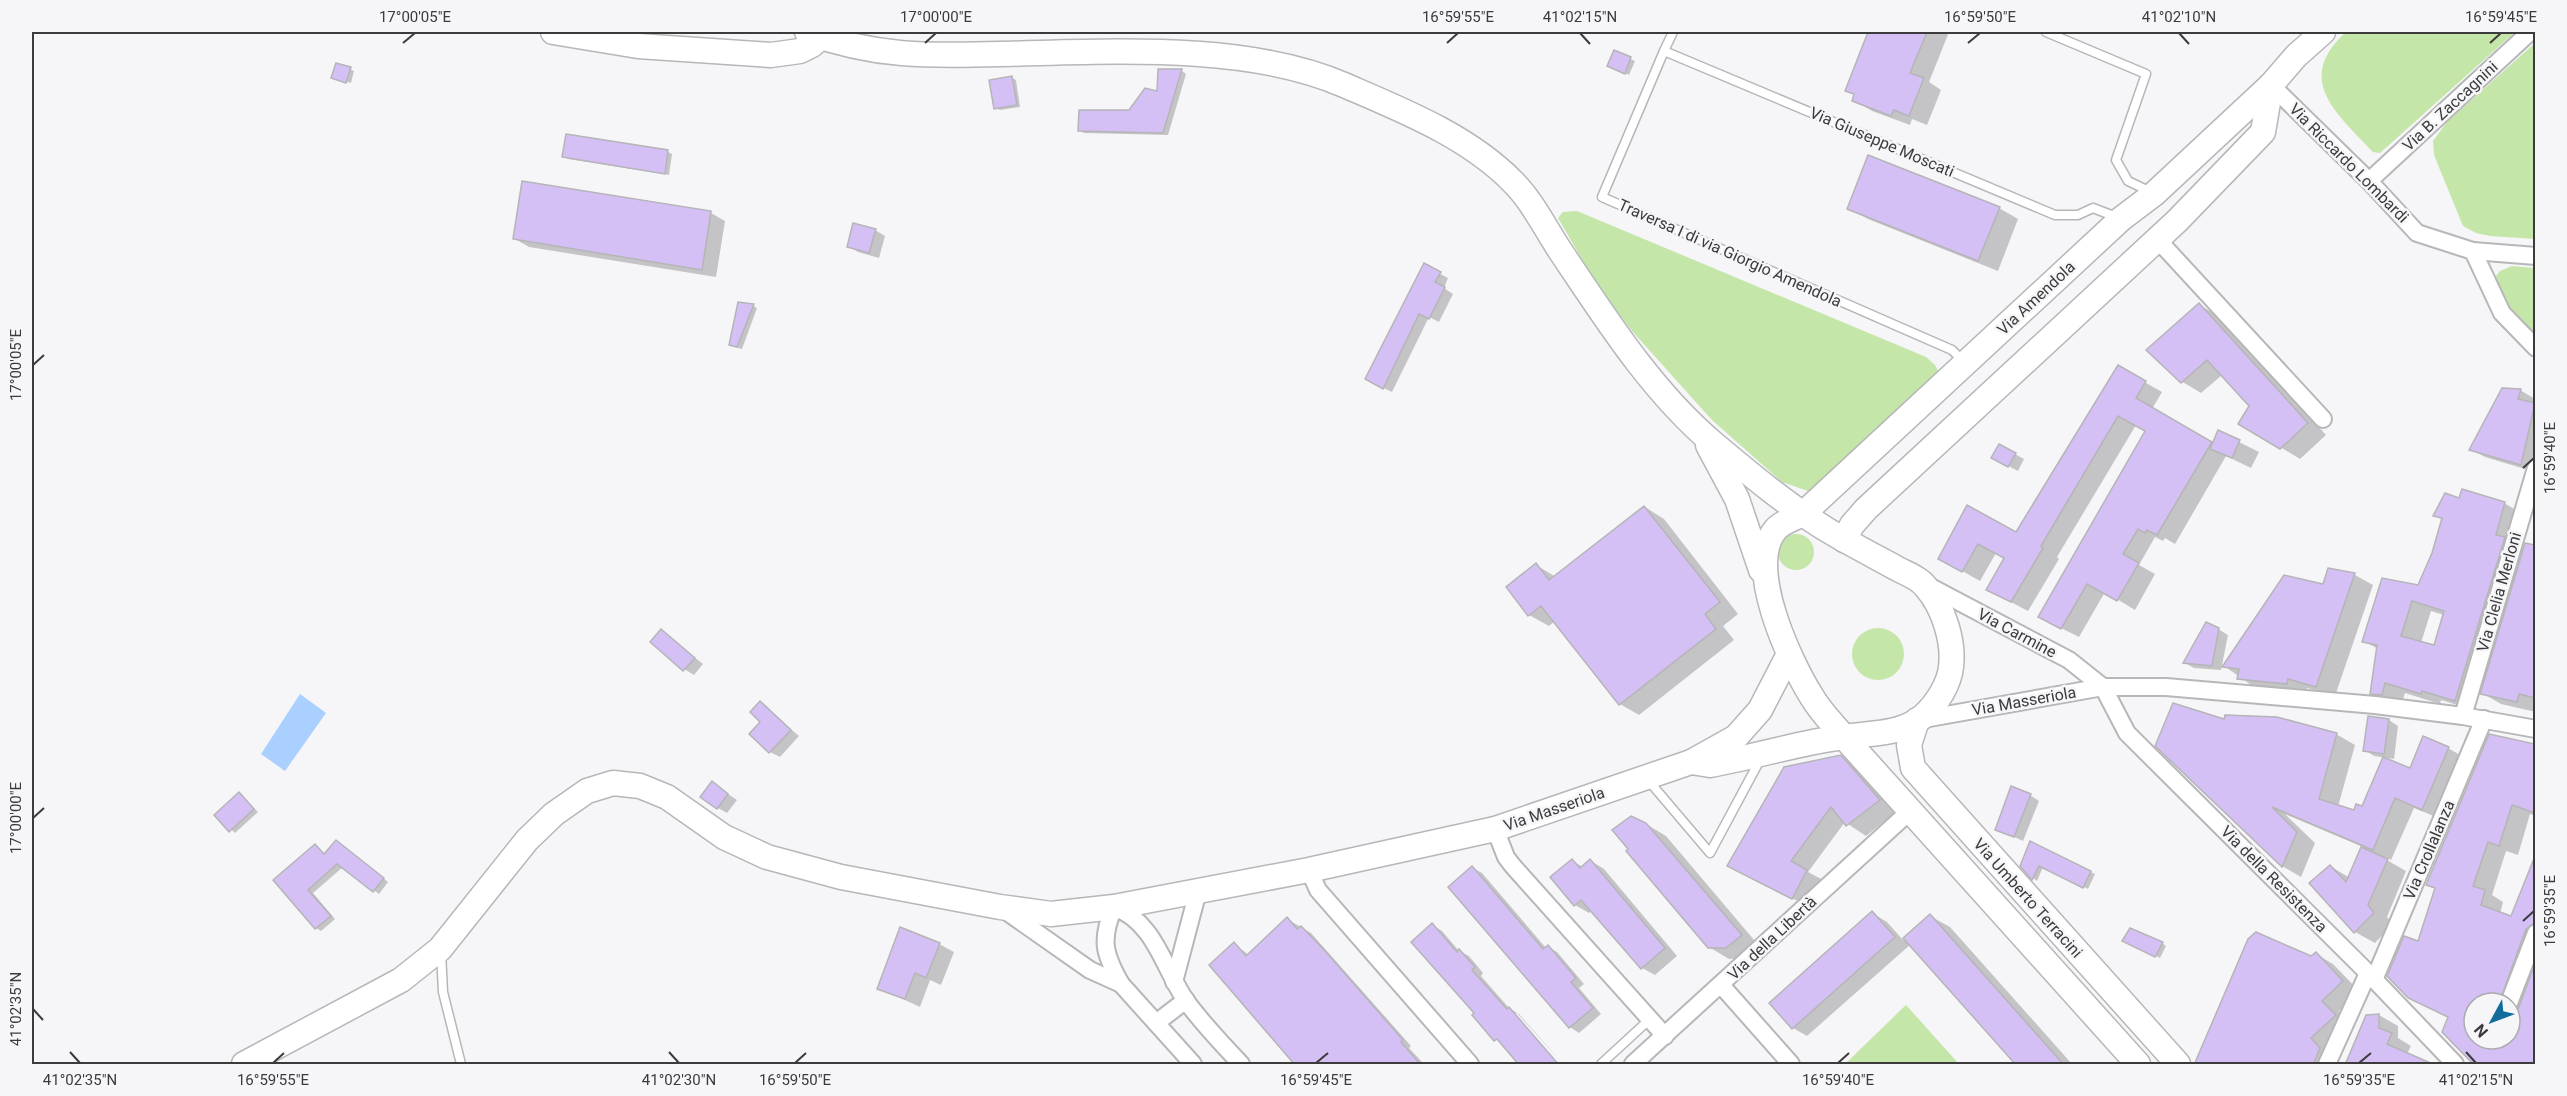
<svg xmlns="http://www.w3.org/2000/svg" width="2567" height="1096" viewBox="0 0 2567 1096" font-family="Roboto,sans-serif">
	<rect width="100%" height="100%" fill="#f6f5f8"/>
	<g fill="#c4e6a9">
		<path d="M2346,32h169l-135,121 -7,-1c-35,-38 -80,-72 -27,-120z"/>
		<path d="M2535,43v196l-45,-3 -14,-3 -13,-7 -29,-71 -1,-14 14,-19z"/>
		<path d="M1577,211l349,146 9,8 3,6 -123,117 -7,3 -26,-9 -70,-62 -80,-89 -34,-44 -40,-69 5,-6z"/>
		<path d="M2512,266l23,2v66l-36,-38 -3,-20 4,-5z"/>
		<circle cx="1796" cy="552" r="18"/>
		<circle cx="1878" cy="654" r="26"/>
		<path d="M1906,1005l53,59h-114z"/>
	</g>
	<path fill="#a9d0ff" d="M300,694l26,19 -41,58 -24,-17z"/>
	<g fill="#0003" fill-rule="evenodd">
		<path d="M1867,32h82l-20,50 12,8 -14,35 -15,-6 -2,6 -38,-14 -18,-11 16,-67z"/>
		<path d="M1614,52l21,9 -6,14 -16,-7z"/>
		<path d="M350,69l4,2 -3,12 -16,-5z"/>
		<path d="M1159,70l23,1 4,3 -18,61 -84,-2 -5,-3 50,-19 30,-18z"/>
		<path d="M1012,78l4,2 4,27 -20,3 -4,-2z"/>
		<path d="M567,135l101,17 4,2 -3,21 -101,-16 -5,-3z"/>
		<path d="M524,183l187,30 14,8 -9,56 -187,-30 -14,-8z"/>
		<path d="M1849,208h150l19,11 -20,52 -130,-52z"/>
		<path d="M875,230l10,6 -6,22 -21,-6 -9,-6z"/>
		<path d="M1425,266l23,12 -4,10 9,6 -14,28 -10,-5 -37,75 -17,-8z"/>
		<path d="M2199,305l20,11 107,119 -26,24 -60,-36 10,-17 -28,-31 -21,18 -20,-12z"/>
		<path d="M753,306l4,2 -15,41 -7,-2 -5,-3z"/>
		<path d="M2118,367l44,25 -10,17 61,35 6,-12 40,20 -8,16 -25,-12 -51,88 -10,-6 -2,3 -8,-4 -16,28 16,9 -20,36 -30,-18 -26,45 -22,-11 90,-195 -11,-6 -79,132 2,2 -31,52 -23,-12 1,-41 -10,-5 -16,28 -23,-13 11,-61 49,27z"/>
		<path d="M2520,390l15,9v73l-50,-15 -14,-8z"/>
		<path d="M2000,446l24,13 -6,12 -25,-13z"/>
		<path d="M2460,500l44,3 19,11 -8,31 9,5 8,-4 4,-13v179l-35,-8 -21,-12 -6,18 -33,-10 -1,4 -35,-11 -4,12 -10,-1 -19,-11 6,-44 -14,-8 55,-54 14,-34 10,-33 -8,-4zM2431,611l13,4 -9,32 -14,-4z"/>
		<path d="M1645,507l19,12 74,95 -15,12 11,14 -95,75 -19,-11 -65,-83 -6,5 -20,-11 7,-50 20,12z"/>
		<path d="M2329,570l26,5 18,10 -38,111 -28,-8 -2,6 -48,-5 -33,-23 100,-80z"/>
		<path d="M2218,629l10,6 -7,35 -27,-2 -9,-5z"/>
		<path d="M661,631l42,33 -9,11 -10,-6z"/>
		<path d="M760,703l39,33 -19,21 -10,-5z"/>
		<path d="M2389,720l9,6 -4,33 -20,-3 -9,-6z"/>
		<path d="M2225,721l111,13 19,11 -17,62 17,5 55,-42 38,-22 19,11 -26,60 -27,-11 -23,52 -5,-3 -1,2 21,12 -19,46 6,7 -18,19 -20,-11 -44,-49 19,-17 20,12 13,-31 -78,-33 30,29 -14,34 -19,-11 -125,-120z"/>
		<path d="M2490,736l46,10v70l-6,-2 -12,41 -12,-4 -14,44 11,7 -3,12 12,4 24,-62v208h-60l-27,-46 -40,-21 10,-54 17,-54 -8,-5zM2474,1003h36v36h-36z"/>
		<path d="M1841,757l19,11 37,43 -31,25 -21,-14 -37,50 17,9 -14,27 -64,-33z"/>
		<path d="M712,783l25,17 -10,13 -9,-5z"/>
		<path d="M239,794l19,18 -23,21 -19,-18z"/>
		<path d="M2030,795l9,6 -16,40 -26,-12z"/>
		<path d="M1646,824l20,12 94,111 -14,11 -17,1 -20,-12z"/>
		<path d="M2031,843l64,31 -7,15 -45,-22 -6,14 -4,-3 -11,-12z"/>
		<path d="M342,845l46,37 -9,12 -36,-27 -30,26 22,26 -14,12 -5,-3 -41,-47 40,-35 10,9z"/>
		<path d="M1572,861l11,6 8,-6 13,8 73,87 -22,19 -13,-7 -50,-58 -3,3 -14,-8 -23,-28z"/>
		<path d="M1473,868l9,5 64,75 2,-1 9,5 27,32 -5,4 22,26 -22,19 -9,-6z"/>
		<path d="M1872,913l15,9 16,18 27,-24 20,11 122,137h-54l-107,-120 -104,92 -14,-8z"/>
		<path d="M1287,919l24,14 100,113 -2,2 15,16h-127l-63,-120 15,11z"/>
		<path d="M1432,925l10,6 17,20 10,5 14,17 -2,3 28,32 10,6 44,50 -46,-51h-4l8,51 -47,-49 3,-2z"/>
		<path d="M2124,940l38,3 4,3 -6,12z"/>
		<path d="M939,944l15,8 -13,33 -11,-5 -10,27 -41,-19z"/>
		<path d="M2316,954l17,10 27,28 -21,19 14,15 -18,38h-139z"/>
		<path d="M2379,1015l19,11v12l13,8 -4,8 -60,10z"/>
	</g>
	<g fill="#d5c0f6" stroke="#b5b4b7" stroke-width="1.5" fill-rule="evenodd">
		<path d="M1868,32h59l-17,41 14,5 -15,38 -15,-6 -3,6 -39,-15 2,-7 -9,-3z"/>
		<path d="M1614,50l17,7 -6,17 -18,-8z"/>
		<path d="M336,63l15,4 -5,16 -15,-5z"/>
		<path d="M1158,69h24l-19,64 -85,-2 1,-21h50l16,-22 12,3z"/>
		<path d="M1012,76l5,29 -23,4 -5,-29z"/>
		<path d="M566,134l102,16 -3,24 -103,-17z"/>
		<path d="M1868,155l132,52 -22,54 -131,-52z"/>
		<path d="M522,181l189,30 -9,59 -189,-31z"/>
		<path d="M853,223l23,6 -7,24 -22,-6z"/>
		<path d="M1424,263l17,9 -6,10 10,5 -16,32 -10,-5 -36,75 -18,-10z"/>
		<path d="M738,302l16,2 -17,43 -8,-2z"/>
		<path d="M2199,303l109,120 -28,26 -42,-25 11,-18 -42,-46 -26,23 -35,-33z"/>
		<path d="M2118,365l28,16 -10,17 76,44 -55,93 -10,-5 -2,3 -7,-4 -15,25 16,9 -22,38 -30,-17 -26,45 -23,-12 107,-186 -27,-15 -77,130 2,2 -32,54 -25,-12 18,-32 -26,-14 -16,28 -24,-13 29,-54 49,27z"/>
		<path d="M2502,388l19,1 -3,10 17,4 -14,62 -52,-15z"/>
		<path d="M2218,430l22,10 -8,18 -22,-9z"/>
		<path d="M1999,444l17,9 -8,14 -17,-9z"/>
		<path d="M2462,489l43,13 -9,33 9,2 -50,164 -33,-10 -1,3 -36,-11 -3,12 -12,-1 7,-49 -15,-3 20,-64 36,7 14,-32 10,-35 -9,-2 12,-23 14,5zM2412,601l32,10 -10,34 -33,-9z"/>
		<path d="M1644,506l76,96 -15,12 11,15 -97,76 -78,-99 -13,10 -22,-29 30,-24 13,17z"/>
		<path d="M2525,543l10,2v153l-16,-4 -2,8 -37,-8z"/>
		<path d="M2328,568l27,5 -39,114 -28,-8 -1,5 -50,-5 2,-10 -17,-2 62,-92 39,9z"/>
		<path d="M2206,622l13,6 -7,38 -29,-3z"/>
		<path d="M661,629l34,29 -12,13 -33,-29z"/>
		<path d="M760,701l31,29 -22,23 -20,-19 11,-12 -10,-10z"/>
		<path d="M2173,703l51,16 1,-4 52,2 60,16 -18,66 35,11 2,-6 6,2 21,-49 27,11 13,-32 26,11 -27,63 -27,-12 -22,52 -101,-43 25,25 -15,35 -127,-121z"/>
		<path d="M2368,716l21,3 -5,35 -21,-3z"/>
		<path d="M2489,734l46,10v69l-23,-8 -13,41 -11,-4 -15,44 12,4 -4,15 30,11 24,-60v67l-9,6 -27,74h-25v36h36v-18l9,-14 16,-44v102h-61l-32,-33 6,-15 -40,-19 -21,-22 17,-40 14,5 17,-53 -9,-3z"/>
		<path d="M1841,755l39,45 -34,26 -15,-19 -40,54 16,9 -15,29 -65,-33 57,-99z"/>
		<path d="M712,781l16,13 -11,15 -17,-12z"/>
		<path d="M2011,786l20,8 -17,43 -19,-7z"/>
		<path d="M239,792l15,17 -25,23 -15,-17z"/>
		<path d="M1631,816l15,7 96,112 -16,13h-18l-82,-97 2,-2 -16,-19z"/>
		<path d="M336,840l48,38 -11,14 -36,-28 -29,26 23,26 -16,13 -42,-49 42,-36 9,10z"/>
		<path d="M2030,841l61,30 -8,17 -44,-22 -7,14 -12,-14z"/>
		<path d="M2361,847l27,12 -20,46 6,8 -20,20 -45,-50 21,-18 16,17z"/>
		<path d="M1572,859l8,9 10,-9 75,89 -24,21 -60,-69 -7,6 -24,-29z"/>
		<path d="M1472,866l71,83 5,-4 28,33 -5,4 22,26 -24,20 -121,-141z"/>
		<path d="M1872,911l23,26 -103,92 -23,-26z"/>
		<path d="M1930,914l134,151h-48l-113,-127z"/>
		<path d="M1287,917l10,12 4,-3 25,26 77,88 -2,2 20,23h-126l-86,-100 25,-23 12,14z"/>
		<path d="M1432,923l25,29 2,-3 16,18 -3,3 35,39 2,-2 50,58h-40l-22,-26 -3,2 -22,-26 2,-2 -63,-71z"/>
		<path d="M900,927l40,16 -14,35 -11,-5 -10,26 -28,-10z"/>
		<path d="M2130,928l33,14 -8,15 -33,-16z"/>
		<path d="M2256,932l55,24 5,-4 27,29 -21,20 14,14 -25,23 9,10 -7,17h-119l54,-126z"/>
		<path d="M2379,1014v14l13,5 -5,11 48,21h-90l21,-50z"/>
	</g>
	<g fill="none" stroke-linecap="round" stroke-linejoin="round">
		<defs>
			<g id="lane">
				<path d="M1673,32l-9,19 391,164h23l15,-7 26,10"/>
				<path d="M2046,32l100,42 -30,86 12,21 23,11"/>
				<path d="M1664,51l-62,146 350,153 12,12"/>
				<path d="M1648,780l62,73 51,-95"/>
				<path d="M441,952l2,40 18,72"/>
				<path d="M1601,1064l49,-45"/>
			</g>
			<g id="street">
				<path d="M2271,85l98,96 48,52 56,18 63,5"/>
				<path d="M2369,181l161,-149"/>
				<path d="M2157,239l166,180"/>
				<path d="M2473,251l29,62 34,35"/>
				<path d="M1927,585l142,75 34,27 24,46 241,240 87,91"/>
				<path d="M2463,716l73,-248"/>
				<path d="M1918,720l185,-33h63l209,18 88,11 73,13"/>
				<path d="M1495,829l11,28 6,8 153,171"/>
				<path d="M1309,870l9,20 152,174"/>
				<path d="M1003,909l87,61 31,14 72,80"/>
				<path d="M2374,980l110,-261"/>
				<path d="M1174,982l24,-91"/>
				<path d="M1121,984c-17,-30 -21,-44 -7,-77 41,15 49,60 72,94 16,22 36,43 55,63"/>
				<path d="M1721,985l70,79"/>
				<path d="M2509,1003l27,-70"/>
				<path d="M1156,1023l30,-23"/>
				<path d="M1633,1064l277,-253"/>
				<path d="M2327,1064l41,-91"/>
			</g>
			<g id="secondary">
				<path d="M553,32l85,14 133,9 29,-4 12,-6 9,-8"/>
				<path d="M1708,445l29,54 24,71"/>
				<path d="M1844,540l8,-15 14,-16 311,-288 86,-89 8,-47"/>
				<path d="M1917,720l-8,25 4,23 265,296"/>
				<path d="M1693,761l43,-24 24,-27 29,-56"/>
				<path d="M244,1064l157,-84 39,-31 87,-109 27,-26 33,-23 26,-8 27,3 27,11 57,40 43,20 74,20 159,30 51,7 63,-7 195,-37 186,-41 196,-67 19,3c44,-8 88,-22 133,-28 25,-4 51,-2 74,-16 15,-10 29,-31 33,-48 6,-28 -6,-66 -25,-87 -6,-8 -20,-13 -29,-18 -22,-12 -45,-24 -67,-37 -41,-25 -78,-56 -115,-87 -62,-52 -108,-125 -153,-192 -16,-24 -28,-50 -48,-70 -45,-46 -111,-72 -169,-97 -98,-43 -239,-33 -344,-31 -71,2 -126,3 -193,-22"/>
				<path d="M2138,1064l-295,-328c-10,-12 -23,-25 -31,-39 -22,-35 -68,-132 -36,-168 6,-7 20,-11 28,-16l317,-294 33,-25 117,-109 25,-29 27,-24"/>
			</g>
		</defs>
		<use href="#lane" stroke="#b7b6b9" stroke-width="11"/>
		<use href="#street" stroke="#b7b6b9" stroke-width="20"/>
		<use href="#secondary" stroke="#b7b6b9" stroke-width="27"/>
		<use href="#lane" stroke="#fff" stroke-width="8"/>
		<use href="#street" stroke="#fff" stroke-width="16"/>
		<use href="#secondary" stroke="#fff" stroke-width="24"/>
	</g>
	<path fill="none" stroke="#3b3b3c" stroke-width="2" d="M1580,33l10,11M2179,33l10,11M403,43l12,-10M925,43l11,-10M1447,43l11,-10M1968,43l12,-10M2490,43l11,-10M33,365l11,-10M2523,468l11,-10M33,818l11,-10M2523,921l11,-10M33,1009l10,11M70,1052l10,11M669,1052l10,11M2466,1052l10,11M273,1063l11,-10M795,1063l11,-10M1316,1063l12,-10M1838,1063l11,-10M2359,1063l12,-10"/>
	<g text-anchor="middle" dominant-baseline="central" stroke-width="5" stroke-linejoin="round" paint-order="stroke">
		<g font-size="16" fill="#3b3b3c" stroke="#f6f5f8">
			<text transform="translate(2450 106) rotate(-43)">Via B. Zaccagnini</text>
			<text transform="translate(1882 142) rotate(23)">Via Giuseppe Moscati</text>
			<text transform="translate(2349 163) rotate(45)">Via Riccardo Lombardi</text>
			<text transform="translate(1730 253) rotate(24)">Traversa I di via Giorgio Amendola</text>
			<text transform="translate(2036 298) rotate(-43)">Via Amendola</text>
			<text transform="translate(2499 592) rotate(-74)">Via Clelia Merloni</text>
			<text transform="translate(2017 633) rotate(28)">Via Carmine</text>
			<text transform="translate(2024 701) rotate(-10)">Via Masseriola</text>
			<text transform="translate(1554 809) rotate(-19)">Via Masseriola</text>
			<text transform="translate(2429 850) rotate(-67)">Via Crollalanza</text>
			<text transform="translate(2274 879) rotate(45)">Via della Resistenza</text>
			<text transform="translate(2028 898) rotate(48)">Via Umberto Terracini</text>
			<text transform="translate(1772 938) rotate(-43)">Via della Libertà</text>
		</g>
	</g>
	<rect width="2567" height="1096" fill="none" stroke="#f6f5f8" stroke-width="66"/>
	<g transform="translate(2492 1021) rotate(229)"><circle r="28" fill="#f6f5f8" stroke="#ababad" stroke-width="1.5"/>
	<path d="M0-4.5L10 22L0 15L-10 22Z" fill="#136d9c"/>
	<text y="-9" font-size="16" font-weight="bold" text-anchor="middle" fill="#3b3b3c">N</text>
	</g>
	<rect x="33" y="33" width="2501" height="1030" fill="none" stroke="#3b3b3c" stroke-width="2"/>
	<g font-size="15" text-anchor="middle" fill="#3b3b3c">
		<text x="415" y="22">17°00'05"E</text>
		<text x="936" y="22">17°00'00"E</text>
		<text x="1458" y="22">16°59'55"E</text>
		<text x="1580" y="22">41°02'15"N</text>
		<text x="1980" y="22">16°59'50"E</text>
		<text x="2179" y="22">41°02'10"N</text>
		<text x="2501" y="22">16°59'45"E</text>
		<text transform="translate(16 365) rotate(-90)" y="5">17°00'05"E</text>
		<text transform="translate(2550 458) rotate(-90)" y="5">16°59'40"E</text>
		<text transform="translate(16 818) rotate(-90)" y="5">17°00'00"E</text>
		<text transform="translate(2550 911) rotate(-90)" y="5">16°59'35"E</text>
		<text transform="translate(16 1009) rotate(-90)" y="5">41°02'35"N</text>
		<text x="80" y="1085">41°02'35"N</text>
		<text x="273" y="1085">16°59'55"E</text>
		<text x="679" y="1085">41°02'30"N</text>
		<text x="795" y="1085">16°59'50"E</text>
		<text x="1316" y="1085">16°59'45"E</text>
		<text x="1838" y="1085">16°59'40"E</text>
		<text x="2359" y="1085">16°59'35"E</text>
		<text x="2476" y="1085">41°02'15"N</text>
	</g>
</svg>
